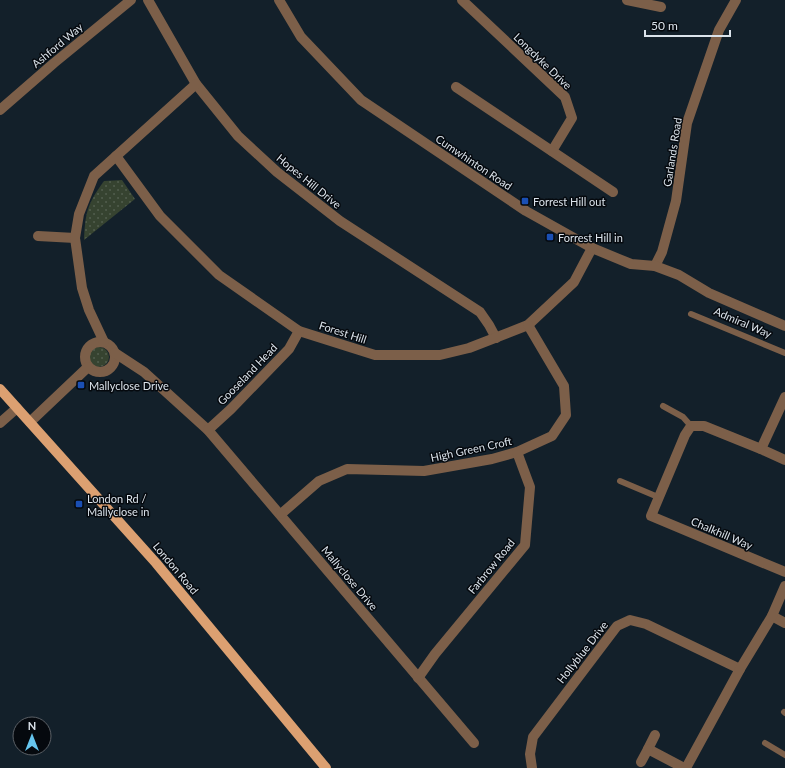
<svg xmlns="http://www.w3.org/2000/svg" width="785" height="768" viewBox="0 0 785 768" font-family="Lato,sans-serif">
	<defs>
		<pattern id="grass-dots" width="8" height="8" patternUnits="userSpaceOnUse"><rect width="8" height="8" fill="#364330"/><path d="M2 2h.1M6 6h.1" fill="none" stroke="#525e4e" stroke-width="1.8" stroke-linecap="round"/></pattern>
	</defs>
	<rect width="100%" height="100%" fill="#13202a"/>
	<g fill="url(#grass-dots)">
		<path d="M122,180l13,19 -51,41c1,-28 4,-37 20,-59z"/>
		<circle cx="99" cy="357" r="10"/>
	</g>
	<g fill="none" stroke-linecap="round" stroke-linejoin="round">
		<g stroke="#7c5f49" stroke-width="6">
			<path d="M691,314l94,39"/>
			<path d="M663,406l20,11 8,9"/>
			<path d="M620,481l38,16"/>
			<path d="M784,712l1,1"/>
			<path d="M765,743l20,12"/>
		</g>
		<g stroke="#7c5f49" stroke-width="10">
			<path d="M148,0l48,84 42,52 39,36 63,49 140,91 9,13 7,13"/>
			<path d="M462,0l103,97 7,21 -20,33"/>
			<path d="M627,0l34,7"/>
			<path d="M456,87l157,105"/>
			<path d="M0,110l54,-47 77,-63"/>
			<path d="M116,156l44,60 59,59 80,56 76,24h65l29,-7 59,-23 46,-43 18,-34"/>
			<path d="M38,236l37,2"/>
			<path d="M655,266l7,-14 14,-51 11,-78 32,-93 17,-30"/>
			<circle cx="100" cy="357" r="15"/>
			<path d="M104,342l-15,-32 -7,-22 -7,-50 4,-24 15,-38 102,-92"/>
			<path d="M115,353l29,19 64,58 266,313"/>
			<path d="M30,422l58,-55"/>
			<path d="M0,423l17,-15"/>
			<path d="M208,430l23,-21 58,-60 10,-18"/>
			<path d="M761,449l24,-52"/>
			<path d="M785,460l-24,-11 -57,-23h-13l-6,9 -34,81 134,56"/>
			<path d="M281,514l38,-33 28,-12 77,2 68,-12 25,-7 35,-16 14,-21 -2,-29 -36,-61"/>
			<path d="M772,616l13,7"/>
			<path d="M418,678l17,-24 90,-109 5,-58 -13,-35"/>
			<path d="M655,735l-7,14 36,19"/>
			<path d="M641,762l7,-13"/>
			<path d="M532,768l-2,-14 3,-17 84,-111 13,-6 16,4 94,45"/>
			<path d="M686,768l54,-99 32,-53 13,-30"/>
		</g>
		<path stroke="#7c5f49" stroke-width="10" d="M279,0l22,37 60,63 165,111 66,37 39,16 24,2 24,9 30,18 76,33"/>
		<path stroke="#dca071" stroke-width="10" d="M0,389l156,174 170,205"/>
	</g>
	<g fill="#1a4fb4" stroke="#05090e" stroke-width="1.5">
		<rect x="521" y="197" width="8" height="8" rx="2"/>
		<rect x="546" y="233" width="8" height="8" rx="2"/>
		<rect x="77" y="381" width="8" height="8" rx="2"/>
		<rect x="75" y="500" width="8" height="8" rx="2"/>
	</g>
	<g text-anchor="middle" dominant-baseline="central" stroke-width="3" stroke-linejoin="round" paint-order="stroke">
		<g font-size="11" fill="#dbe3eb" stroke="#05090e">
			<text transform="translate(57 45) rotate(-40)">Ashford Way</text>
			<text transform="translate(543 61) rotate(44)">Longdyke Drive</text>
			<text transform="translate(672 152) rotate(-81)">Garlands Road</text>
			<text transform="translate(474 162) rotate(34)">Cumwhinton Road</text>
			<text transform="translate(309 181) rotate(39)">Hopes Hill Drive</text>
			<text transform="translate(743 322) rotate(23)">Admiral Way</text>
			<text transform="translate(343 332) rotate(18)">Forest Hill</text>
			<text transform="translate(247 374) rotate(-46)">Gooseland Head</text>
			<text transform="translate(471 449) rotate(-12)">High Green Croft</text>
			<text transform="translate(722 533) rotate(23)">Chalkhill Way</text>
			<text transform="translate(491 566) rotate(-51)">Farbrow Road</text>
			<text transform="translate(176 568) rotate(50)">London Road</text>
			<text transform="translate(350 578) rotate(50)">Mallyclose Drive</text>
			<text transform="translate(582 652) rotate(-52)">Hollyblue Drive</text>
		</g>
		<g font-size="11" fill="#dbe3eb" stroke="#05090e" text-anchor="start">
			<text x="533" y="201">Forrest Hill out</text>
			<text x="558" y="237">Forrest Hill in</text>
			<text x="89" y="385">Mallyclose Drive</text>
			<text x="87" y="498">London Rd /<tspan x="87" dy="13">Mallyclose in</tspan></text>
		</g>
	</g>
	<g transform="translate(32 736)"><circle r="19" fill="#05090e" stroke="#5b6066"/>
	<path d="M0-3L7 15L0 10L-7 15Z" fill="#65c5ee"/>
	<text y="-6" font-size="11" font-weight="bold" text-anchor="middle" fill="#dbe3eb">N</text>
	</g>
	<path d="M645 30v6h85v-6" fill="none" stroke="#dbe3eb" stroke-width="2"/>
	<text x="651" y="30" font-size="12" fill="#dbe3eb" stroke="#05090e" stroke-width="3" paint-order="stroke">50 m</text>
</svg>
